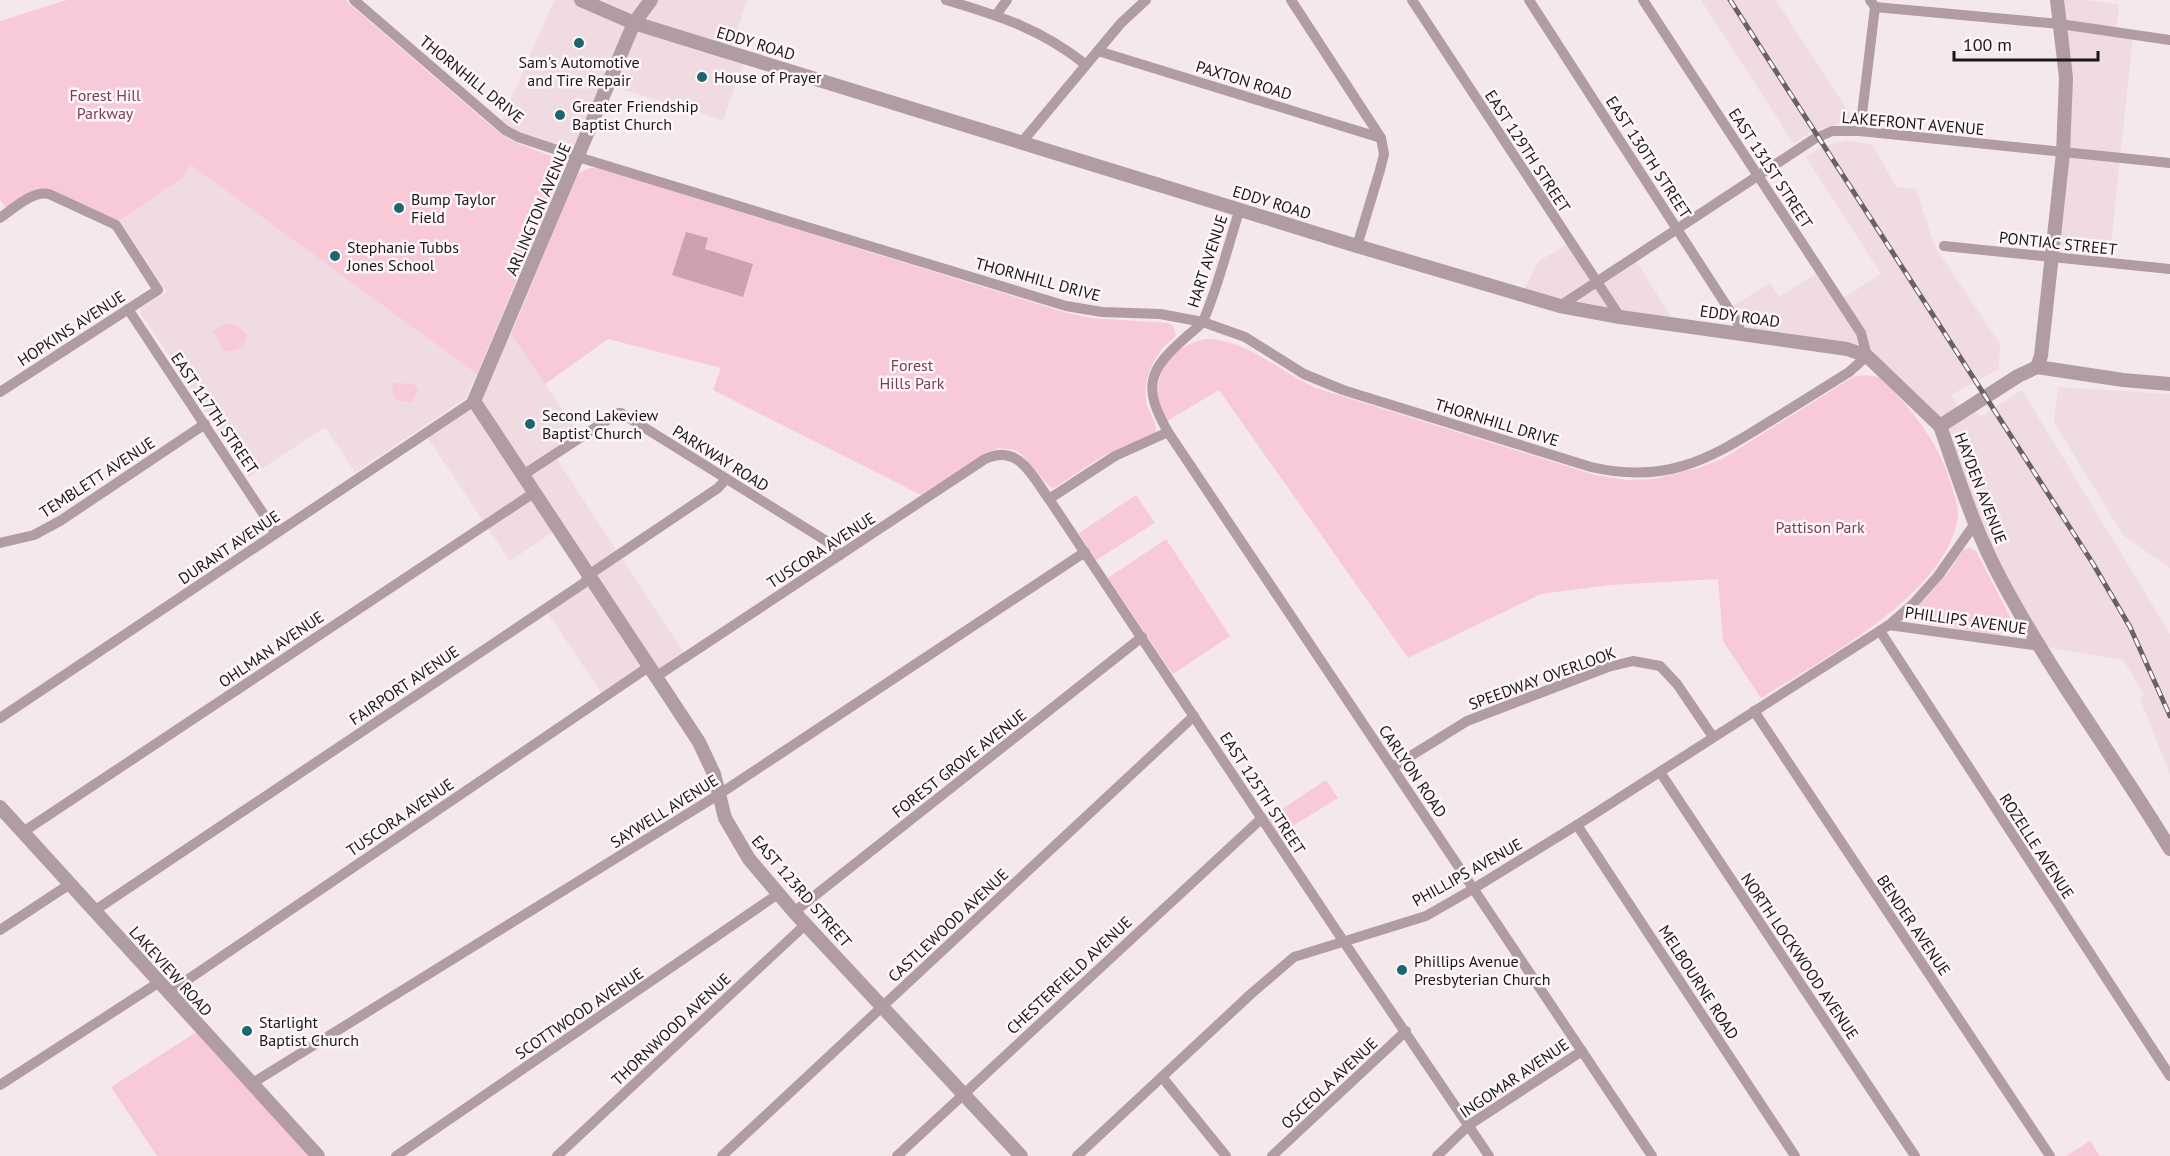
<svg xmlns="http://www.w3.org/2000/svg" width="2170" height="1156" viewBox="0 0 2170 1156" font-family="'PT Sans',sans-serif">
	<rect width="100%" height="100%" fill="#f4e8eb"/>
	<g fill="#efdbe1">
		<path d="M301,0h44l141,123 26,18 44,17 4,5 2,8 -96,227 -111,74 -30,-45 -76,50 -109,-165 1,-4 26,-16 -48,-73 63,-41z"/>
		<path d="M554,0h193l-17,52 16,5 -23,63 -115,-35 -30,72 -78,-32z"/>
		<path d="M1701,0h75l77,119 -42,13 -17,12z"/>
		<path d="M2057,0h28l34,4 -3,29 17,3 -24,227 -57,-6 11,-104z"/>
		<path d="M1846,140l27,5 23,42 20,2 18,56 66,99 -1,25 -48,26 10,17 11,-7 8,12 42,-27 148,244v141l-30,-77 4,-4 -21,-34 -83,-14 -37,-63 -63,-157 -73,-70 -128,-23 -11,-24 42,-26 9,14 41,-26 19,30 42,-27 -75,-117 14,-9z"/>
		<path d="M1570,242l26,40 38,-24 42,66 -155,-29 17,-33z"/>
		<path d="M506,326l75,111 -27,18 132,201 -29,20 -7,-10 -46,31 -59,-88 45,-35 -31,-46 -49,33 -85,-127 49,-33z"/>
		<path d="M2058,387l112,7v174l-47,-33 -69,-113z"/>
	</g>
	<g fill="#f8cad8">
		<path d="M67,0h278l153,132 14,9 44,17 4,5 2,8 -85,203 -286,-209 -9,13 -68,46 -65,-30 -40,18 -9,-12v-179z"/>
		<path d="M589,168h9l469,145 24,5 77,5 5,3 3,9c-3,5 -9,8 -13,13 -12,15 -20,34 -17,53 2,11 11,21 10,31l-55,25 -47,31 -5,-2 -28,-32 -6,-4 -16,-2 -12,4 -66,43 -208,-105 8,-22 -113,-29 -63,45 -34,-50 65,-156 3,-5z"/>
		<path d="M228,323l10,3 9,9c0,12 -11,17 -23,16l-11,-20z"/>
		<path d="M1206,339c41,0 75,34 110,49l279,87 31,5 28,-1 44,-11 26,-10 129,-81c10,-2 17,-3 27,1 34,33 61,67 73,113 2,7 5,15 5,22 -5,78 -138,148 -197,185l-38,-57 -5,-62 -108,6 -69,9 -133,64 -189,-268 -52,31c-21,-38 -3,-74 39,-82z"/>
		<path d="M393,383l21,1 4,7 -6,12 -15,-3 -5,-8z"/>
		<path d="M1136,495l19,28 -59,37 -17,-27z"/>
		<path d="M1166,539l64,97 -57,38 -65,-96z"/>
		<path d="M1970,548l6,3 35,68 -3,11 -10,5 -79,-13 -4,-5 2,-9 32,-36 14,-22z"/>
		<path d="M1326,780l12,18 -60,37 -10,-17z"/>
		<path d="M201,1029l110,127h-154l-46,-69z"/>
		<path d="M2090,1141l10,15h-34z"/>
	</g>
	<path fill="#cfa1ae" d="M686,232l22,6 -3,11 48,15 -10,33 -71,-22z"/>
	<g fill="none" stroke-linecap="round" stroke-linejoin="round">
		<g stroke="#b19ca1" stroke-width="10">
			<path d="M354,0l151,130 13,7 60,20 488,149 36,6 58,2 43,8 42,15 59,37 39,16 248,77c73,17 116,-6 176,-44 28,-17 55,-34 82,-51l18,-16 -6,-23 -218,-333"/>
			<path d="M946,0c54,16 95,29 139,64"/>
			<path d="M1291,0l90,138 3,16 -4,16 -23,76"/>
			<path d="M1412,0l208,317"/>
			<path d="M1529,0l210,325v8"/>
			<path d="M1875,7l185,17 110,16"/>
			<path d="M996,15l11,-15"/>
			<path d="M1098,51l283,87"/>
			<path d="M1860,131l15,-124 -5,-7"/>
			<path d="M1022,142l99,-119 25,-23"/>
			<path d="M1240,209c-12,36 -21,75 -36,110 -3,7 -13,13 -19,19 -38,33 -42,50 -17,94l484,724"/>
			<path d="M0,218c13,-9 33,-28 49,-24l67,31 42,65 -158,102"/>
			<path d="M1944,246l226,23"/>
			<path d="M1560,306l254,-167 18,-8h28l310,32"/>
			<path d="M128,309l148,224"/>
			<path d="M523,475l95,-62h3l207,129 12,13"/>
			<path d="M1049,499l66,-43 53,-24"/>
			<path d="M0,543l34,-8 26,-14 145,-97"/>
			<path d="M1889,625l151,21"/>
			<path d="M1880,631l290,445"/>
			<path d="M657,676l328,-217c33,-16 47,17 64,40l295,443 145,214"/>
			<path d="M1754,711l296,445"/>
			<path d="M0,718l474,-317"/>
			<path d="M1393,767l74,-46 141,-54 25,-6 27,5 17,18 36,53"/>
			<path d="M1660,772l255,384"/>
			<path d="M1577,825l218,331"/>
			<path d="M23,832l512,-340"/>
			<path d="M94,911l490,-328 6,-9 128,-86 8,-9"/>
			<path d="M794,912l348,-275"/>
			<path d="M0,930l70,-46"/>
			<path d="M168,993l482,-327"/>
			<path d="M1162,1077l64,79"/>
			<path d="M251,1084l467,-289 367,-243"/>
			<path d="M0,1085l158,-102"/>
			<path d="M396,1156l382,-262"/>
			<path d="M557,1156l249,-232"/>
			<path d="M722,1156l472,-440"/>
			<path d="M897,1156l365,-338"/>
			<path d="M1077,1156l175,-163 42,-36 132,-41 47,-27 104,-64 312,-200 24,-21 25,-28 36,-51"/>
			<path d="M1272,1156l134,-125"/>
			<path d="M1437,1156l32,-31 113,-74"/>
		</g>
		<g stroke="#b19ca1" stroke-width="14">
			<path d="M581,0l53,23 723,223 203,60 60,11 227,32 20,7 73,70"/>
			<path d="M651,0l-17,23 -160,378 225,341 15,32 11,44 24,41 45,53 227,244"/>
			<path d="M2057,0l9,78 -3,75 -22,203 -4,11 -19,9 -78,50c19,54 35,106 63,157 49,92 113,176 167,266"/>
			<path d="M2037,367l86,13 47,4"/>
			<path d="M0,807l318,349"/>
		</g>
		<defs>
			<path id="rail" d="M1730,0l362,562 38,65 40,89"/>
		</defs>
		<use href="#rail" stroke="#696263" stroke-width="5"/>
		<use href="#rail" stroke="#fef6f8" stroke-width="3" stroke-dasharray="9" stroke-linecap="butt"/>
	</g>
	<g fill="#1b6671" stroke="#fef6f8" stroke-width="2">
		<circle cx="579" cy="43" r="6"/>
		<circle cx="702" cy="77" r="6"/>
		<circle cx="560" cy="115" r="6"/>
		<circle cx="399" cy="208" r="6"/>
		<circle cx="335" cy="256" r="6"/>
		<circle cx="530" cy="424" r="6"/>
		<circle cx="1402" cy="970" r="6"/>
		<circle cx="247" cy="1031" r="6"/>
	</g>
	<g text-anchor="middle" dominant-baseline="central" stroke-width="5" stroke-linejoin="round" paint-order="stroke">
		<g font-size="16" fill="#1b1718" stroke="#fef6f8">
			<text transform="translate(756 43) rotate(17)">EDDY ROAD</text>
			<text transform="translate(472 79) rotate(39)">THORNHILL DRIVE</text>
			<text transform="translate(1244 80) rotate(17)">PAXTON ROAD</text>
			<text transform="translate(1913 123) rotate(5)">LAKEFRONT AVENUE</text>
			<text transform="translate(1528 151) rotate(57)">EAST 129TH STREET</text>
			<text transform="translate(1649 157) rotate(57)">EAST 130TH STREET</text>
			<text transform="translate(1771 168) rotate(57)">EAST 131ST STREET</text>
			<text transform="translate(1272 202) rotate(17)">EDDY ROAD</text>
			<text transform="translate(538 209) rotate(-67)">ARLINGTON AVENUE</text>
			<text transform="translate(2058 243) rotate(6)">PONTIAC STREET</text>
			<text transform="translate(1207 261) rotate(-72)">HART AVENUE</text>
			<text transform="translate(1038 279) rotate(15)">THORNHILL DRIVE</text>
			<text transform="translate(1740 316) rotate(8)">EDDY ROAD</text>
			<text transform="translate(71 328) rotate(-33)">HOPKINS AVENUE</text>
			<text transform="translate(215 413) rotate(56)">EAST 117TH STREET</text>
			<text transform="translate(1497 422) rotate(17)">THORNHILL DRIVE</text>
			<text transform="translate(721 458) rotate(32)">PARKWAY ROAD</text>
			<text transform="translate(97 477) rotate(-33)">TEMBLETT AVENUE</text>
			<text transform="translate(1981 488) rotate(69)">HAYDEN AVENUE</text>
			<text transform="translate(229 547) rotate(-34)">DURANT AVENUE</text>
			<text transform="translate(821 550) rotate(-33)">TUSCORA AVENUE</text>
			<text transform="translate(1966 620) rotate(8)">PHILLIPS AVENUE</text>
			<text transform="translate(271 649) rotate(-34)">OHLMAN AVENUE</text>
			<text transform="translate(1542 678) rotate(-20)">SPEEDWAY OVERLOOK</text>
			<text transform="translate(404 685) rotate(-34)">FAIRPORT AVENUE</text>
			<text transform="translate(959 763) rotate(-38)">FOREST GROVE AVENUE</text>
			<text transform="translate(1413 771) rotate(56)">CARLYON ROAD</text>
			<text transform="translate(1263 793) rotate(57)">EAST 125TH STREET</text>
			<text transform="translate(664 811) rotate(-32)">SAYWELL AVENUE</text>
			<text transform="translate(400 817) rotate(-34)">TUSCORA AVENUE</text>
			<text transform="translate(2037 846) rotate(57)">ROZELLE AVENUE</text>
			<text transform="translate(1467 872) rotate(-29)">PHILLIPS AVENUE</text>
			<text transform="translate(802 891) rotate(49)">EAST 123RD STREET</text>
			<text transform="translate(948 925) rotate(-43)">CASTLEWOOD AVENUE</text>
			<text transform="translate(1914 925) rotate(56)">BENDER AVENUE</text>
			<text transform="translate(1800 956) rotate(56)">NORTH LOCKWOOD AVENUE</text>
			<text transform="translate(171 971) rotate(48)">LAKEVIEW ROAD</text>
			<text transform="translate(1069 975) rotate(-43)">CHESTERFIELD AVENUE</text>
			<text transform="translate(1699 982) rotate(57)">MELBOURNE ROAD</text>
			<text transform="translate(579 1013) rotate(-34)">SCOTTWOOD AVENUE</text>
			<text transform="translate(671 1029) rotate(-43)">THORNWOOD AVENUE</text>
			<text transform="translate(1514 1078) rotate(-34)">INGOMAR AVENUE</text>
			<text transform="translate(1329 1083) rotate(-43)">OSCEOLA AVENUE</text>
		</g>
		<g font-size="16" fill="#1b1718" stroke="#fef6f8" text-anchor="start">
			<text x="579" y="62" text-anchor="middle">Sam's Automotive<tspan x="579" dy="18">and Tire Repair</tspan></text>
			<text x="714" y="77">House of Prayer</text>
			<text x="572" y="106">Greater Friendship<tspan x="572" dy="18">Baptist Church</tspan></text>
			<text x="411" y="199">Bump Taylor<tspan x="411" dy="18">Field</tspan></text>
			<text x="347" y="247">Stephanie Tubbs<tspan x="347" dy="18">Jones School</tspan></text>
			<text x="542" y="415">Second Lakeview<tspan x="542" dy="18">Baptist Church</tspan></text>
			<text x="1414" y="961">Phillips Avenue<tspan x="1414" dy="18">Presbyterian Church</tspan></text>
			<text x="259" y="1022">Starlight<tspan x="259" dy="18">Baptist Church</tspan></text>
		</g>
		<g font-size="16" fill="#7a3e53" stroke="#fef6f8">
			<text x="105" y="95">Forest Hill<tspan x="105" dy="18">Parkway</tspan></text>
			<text x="912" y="365">Forest<tspan x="912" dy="18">Hills Park</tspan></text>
			<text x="1820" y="527">Pattison Park</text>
		</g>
	</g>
	<path d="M1954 51v9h144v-9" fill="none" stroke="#1b1718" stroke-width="3"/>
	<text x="1963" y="51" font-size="18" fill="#1b1718" stroke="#fef6f8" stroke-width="4.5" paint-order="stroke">100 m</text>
</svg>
